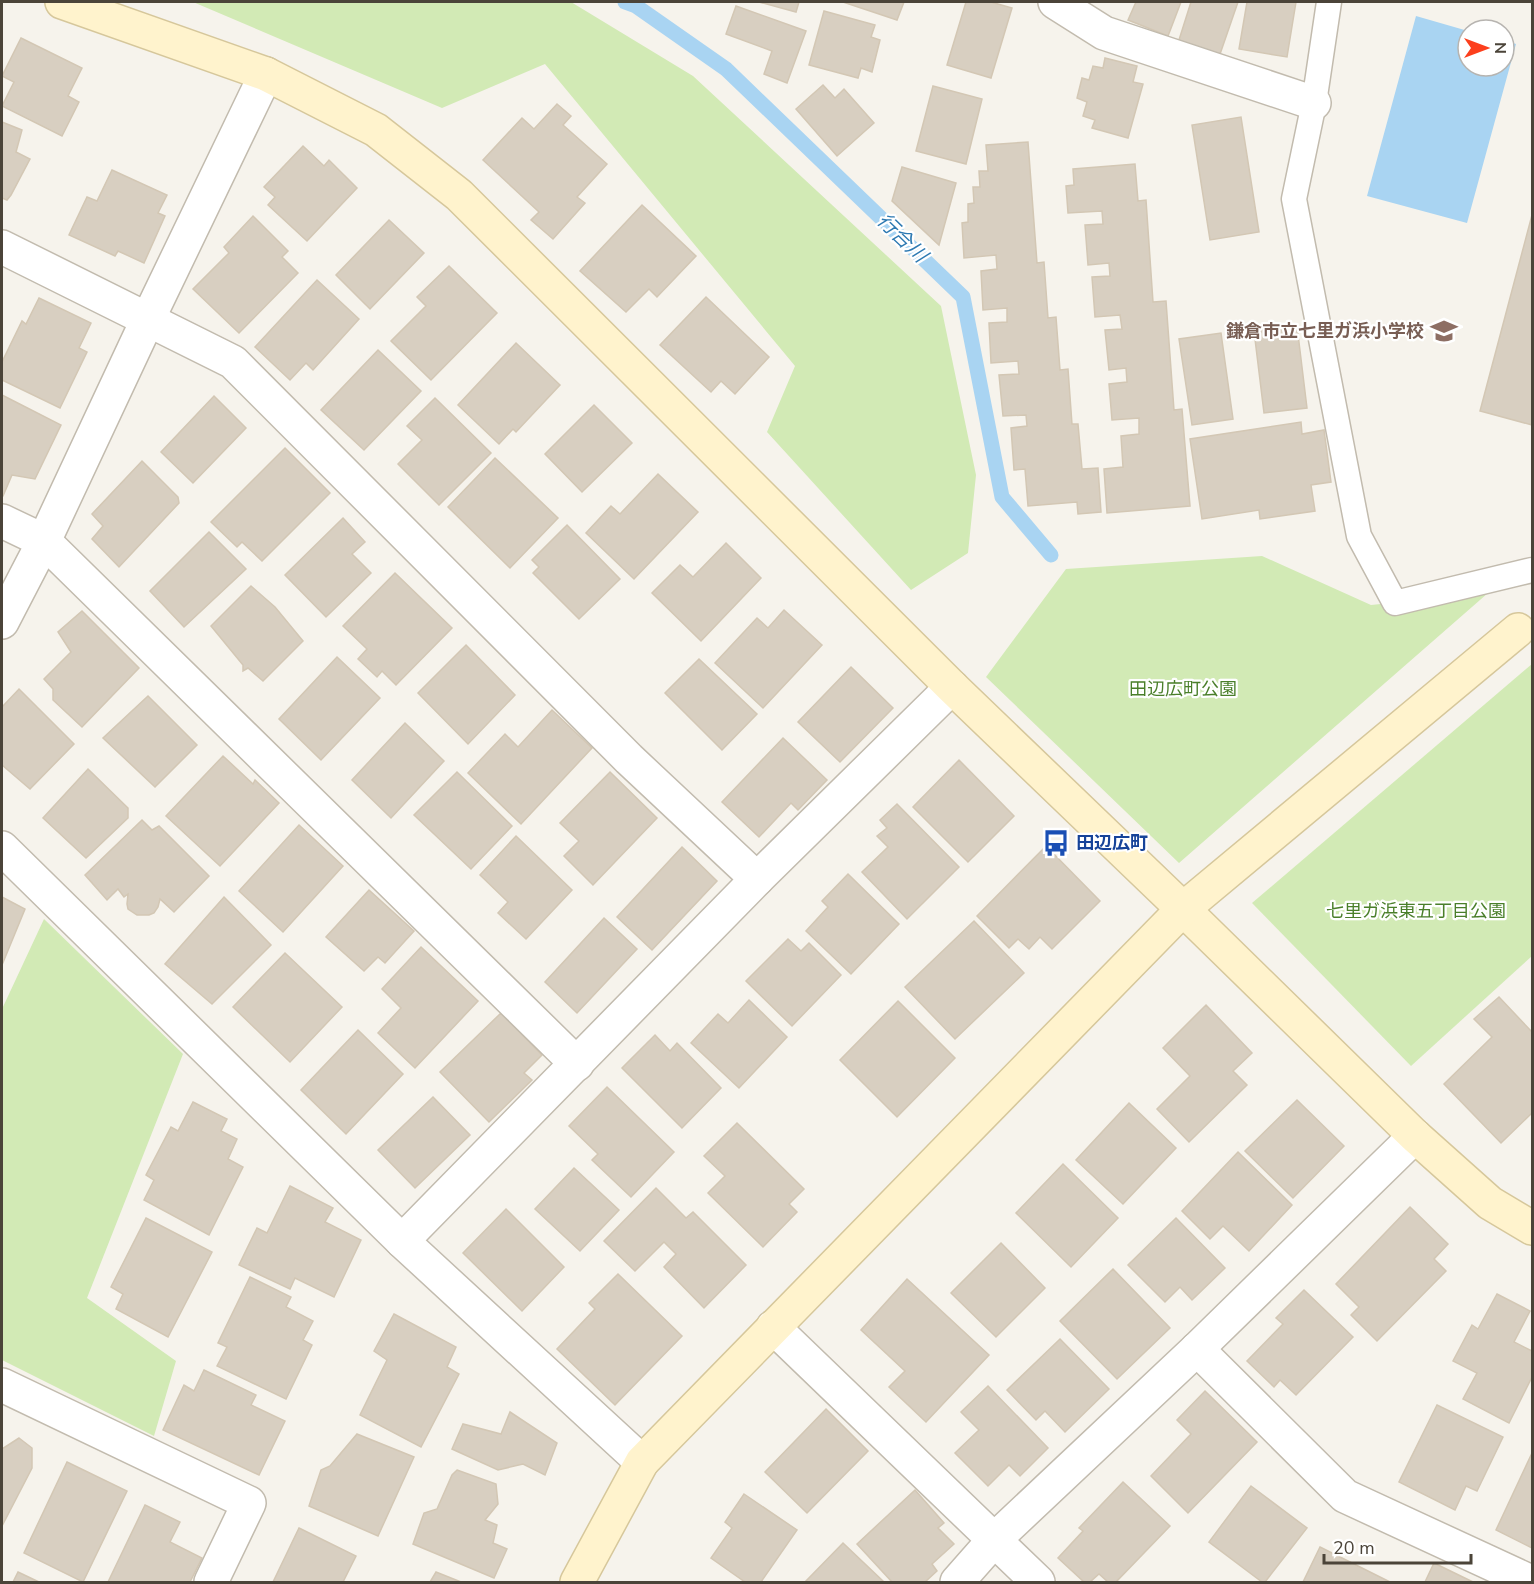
<svg xmlns="http://www.w3.org/2000/svg" width="1534" height="1584" viewBox="0 0 1534 1584" font-family="'Nunito Sans','Noto Sans JP',sans-serif">
	<rect width="100%" height="100%" fill="#f6f3ec"/>
	<g fill="#d2eab5">
		<path d="M193,2h378l122,74 248,230 35,169 -8,78 -57,37 -144,-158 28,-66 -250,-302 -103,44z"/>
		<path d="M1262,556l109,49 117,-12 -309,270 -193,-186 80,-108z"/>
		<path d="M1532,664v292l-121,110 -159,-163z"/>
		<path d="M44,919l139,135 -96,244 89,63 -22,75 -152,-76v-351z"/>
	</g>
	<path fill="#a9d4f2" d="M1416,16l52,15v35h36v-26l12,4 -49,179 -100,-27z"/>
	<g fill="none" stroke-linecap="round" stroke-linejoin="round">
		<path stroke="#a9d4f2" stroke-width="15" d="M625,2l11,4 90,63 237,228 39,200 49,58"/>
	</g>
	<g fill="#d8cfc1" stroke="#d3c7b4" stroke-width="1.5">
		<path d="M759,2h40l-3,10z"/>
		<path d="M843,2h61l-7,18z"/>
		<path d="M966,2h25l21,6 -21,70 -44,-13z"/>
		<path d="M1136,2h45l-13,34 -40,-16z"/>
		<path d="M1191,2h47l-19,55 -41,-14z"/>
		<path d="M1247,2h49l-9,55 -48,-8z"/>
		<path d="M736,6l70,25 -19,52 -23,-9 8,-23 -46,-17z"/>
		<path d="M824,11l51,14 -4,12 9,3 -8,32 -11,-4 -3,10 -49,-13z"/>
		<path d="M21,38l61,30 -14,28 11,6 -17,34 -60,-30 12,-24 -12,-6z"/>
		<path d="M1105,58l32,8 -4,16 10,2 -15,54 -36,-10 3,-8 -12,-4 4,-14 -10,-4 5,-20 7,2 4,-14 10,2z"/>
		<path d="M823,85l12,13 9,-9 30,34 -37,33 -41,-47z"/>
		<path d="M933,86l49,13 -16,65 -50,-13z"/>
		<path d="M557,104l14,12 -8,9 44,39 -30,33 8,6 -32,36 -22,-19 8,-8 -56,-52 39,-42 12,11z"/>
		<path d="M1241,117l18,115 -49,8 -18,-115z"/>
		<path d="M2,122l20,8 -6,22 14,7 -19,36 -4,5 -5,-2z"/>
		<path d="M1028,142l9,121 7,-1 4,56 8,-1 4,53 8,-1 4,55h6l4,45 16,-1 3,44 -23,2 -1,-12 -49,4 -3,-37 -11,1 -3,-42 16,-2 -1,-11 -23,1 -4,-41 20,-1 -1,-13 -27,2 -2,-40 18,-1v-14l-24,2 -2,-39 16,-2 -1,-14 -32,3 -2,-35 6,-1v-18l6,-1 -1,-16h7l-1,-16h9l-2,-26z"/>
		<path d="M303,146l21,20 5,-6 28,28 -50,53 -39,-36 7,-8 -11,-10z"/>
		<path d="M1135,164l3,37 8,-1 7,102 13,-1 8,109 8,-1 8,97 -83,7 -3,-44 19,-2 -2,-31 18,-2v-16l-27,2 -3,-36 18,-2 -1,-14 -17,2 -4,-40 17,-1 -2,-14 -25,2 -3,-40 18,-1 -1,-13 -21,2 -3,-40 18,-1 -1,-13 -34,2 -2,-27 8,-1 -1,-16z"/>
		<path d="M902,167l54,16 -17,62 -47,-44z"/>
		<path d="M112,170l55,25 -9,18 7,3 -21,47 -26,-12 -3,5 -46,-21 18,-38 10,4z"/>
		<path d="M642,205l54,51 -39,41 -8,-8 -23,23 -46,-41z"/>
		<path d="M1532,215v210l-52,-14z"/>
		<path d="M253,216l35,35 -6,6 16,16 -59,60 -46,-44 36,-36 -5,-6z"/>
		<path d="M389,220l35,33 -54,56 -34,-34z"/>
		<path d="M449,266l48,47 -66,67 -40,-39 35,-35 -9,-9z"/>
		<path d="M317,280l42,39 -46,51 -7,-7 -16,17 -35,-33z"/>
		<path d="M706,297l63,60 -34,37 -14,-13 -10,11 -51,-47z"/>
		<path d="M39,298l52,25 -12,25 8,4 -27,56 -58,-28v-18l20,-41 4,3z"/>
		<path d="M1297,326l10,82 -43,5 -10,-82z"/>
		<path d="M1221,333l12,86 -41,6 -13,-86z"/>
		<path d="M516,343l44,42 -44,47 -3,-3 -14,15 -41,-39z"/>
		<path d="M378,350l43,41 -57,59 -43,-40z"/>
		<path d="M2,395l59,30 -26,54 -23,-4 -9,21h-1z"/>
		<path d="M214,396l32,32 -53,55 -32,-31z"/>
		<path d="M435,398l56,55 -52,52 -41,-41 24,-24 -15,-14z"/>
		<path d="M594,405l38,38 -50,49 -37,-38z"/>
		<path d="M1301,422l1,12 22,-4 7,52 -20,3 4,26 -55,8 -1,-9 -57,9 -12,-80z"/>
		<path d="M285,448l45,45 -68,68 -20,-19 -5,5 -26,-25z"/>
		<path d="M495,458l63,60 -48,50 -62,-61z"/>
		<path d="M142,461l36,36 1,6 -60,64 -27,-28 11,-13 -11,-12z"/>
		<path d="M658,474l40,38 -64,67 -48,-46 25,-27 9,8z"/>
		<path d="M343,518l22,24 -13,12 19,19 -45,44 -41,-42z"/>
		<path d="M567,525l53,54 -41,40 -46,-46 6,-6 -7,-7z"/>
		<path d="M209,532l37,37 -62,58 -34,-36z"/>
		<path d="M726,543l35,35 -60,63 -49,-48 28,-28 13,12z"/>
		<path d="M395,573l57,55 -56,57 -14,-14 -5,6 -19,-18 9,-10 -24,-23z"/>
		<path d="M251,586l24,21 28,34 -40,40 -15,-13 -5,3v-6l-32,-39z"/>
		<path d="M784,610l38,35 -59,63 -48,-45 42,-45 11,10z"/>
		<path d="M82,611l57,57 -57,59 -29,-27v-11l-9,-10 27,-27 -13,-20z"/>
		<path d="M466,645l49,50 -47,49 -50,-51z"/>
		<path d="M337,657l43,41 -59,62 -42,-41z"/>
		<path d="M699,659l58,55 -35,36 -57,-57z"/>
		<path d="M851,667l42,41 -53,54 -42,-40z"/>
		<path d="M19,689l55,55 -44,45 -28,-24v-58z"/>
		<path d="M148,696l49,49 -42,42 -52,-49z"/>
		<path d="M552,710l40,38 -71,76 -53,-51 37,-39 13,13z"/>
		<path d="M405,723l39,38 -53,57 -39,-38z"/>
		<path d="M783,738l44,42 -29,30 -7,-7 -32,34 -37,-35z"/>
		<path d="M223,756l30,28 2,-4 24,23 -59,63 -54,-50z"/>
		<path d="M959,760l55,56 -46,46 -55,-55z"/>
		<path d="M88,769l40,39v10l-42,40 -43,-40z"/>
		<path d="M457,772l55,54 -41,43 -57,-54z"/>
		<path d="M610,772l47,46 -64,67 -29,-29 15,-15 -19,-18z"/>
		<path d="M897,804l62,63 -52,52 -45,-47 26,-25 -11,-11 10,-8 -7,-8z"/>
		<path d="M142,820l10,10 7,-4 50,50 -35,36 -14,-13 -2,8 -4,6 -5,2h-12l-9,-6 -1,-5 1,-10 -4,3 -6,-8 -11,11 -22,-25z"/>
		<path d="M299,825l44,41 -60,66 -44,-41z"/>
		<path d="M516,836l56,54 -46,49 -28,-26 10,-11 -28,-27z"/>
		<path d="M1046,846l54,55 -48,48 -12,-12 -11,12 -11,-10 -9,9 -32,-32z"/>
		<path d="M682,847l35,34 -65,69 -35,-33z"/>
		<path d="M848,874l51,50 -48,50 -45,-43 22,-24 -6,-6z"/>
		<path d="M369,890l45,41 -29,32 -7,-6 -14,14 -38,-34z"/>
		<path d="M2,897l23,12 -23,56z"/>
		<path d="M224,897l47,48 -59,59 -47,-40z"/>
		<path d="M604,918l33,31 -60,64 -32,-31z"/>
		<path d="M974,921l50,52 -69,66 -50,-52z"/>
		<path d="M788,939l13,12 8,-8 32,32 -49,51 -46,-45z"/>
		<path d="M421,947l57,54 -63,67 -37,-35 23,-25 -19,-19z"/>
		<path d="M285,953l57,54 -52,55 -57,-55z"/>
		<path d="M1499,997l33,35v81l-31,30 -57,-59 48,-47 -18,-18z"/>
		<path d="M749,1000l38,37 -48,51 -48,-45 27,-29 10,9z"/>
		<path d="M898,1001l57,57 -58,59 -57,-57z"/>
		<path d="M1206,1005l46,48 -19,18 14,14 -58,57 -32,-33 33,-33 -27,-28z"/>
		<path d="M501,1013l41,42 -18,18 8,7 -43,42 -49,-50z"/>
		<path d="M358,1030l45,44 -57,60 -45,-44z"/>
		<path d="M655,1035l15,16 7,-8 44,45 -39,40 -60,-60z"/>
		<path d="M607,1087l67,65 -43,45 -39,-37 6,-6 -29,-28z"/>
		<path d="M433,1097l37,38 -55,53 -37,-38z"/>
		<path d="M1297,1100l47,46 -51,52 -48,-47z"/>
		<path d="M193,1102l34,17 -6,12 16,8 -9,20 15,8 -34,68 -65,-35 10,-20 -8,-5 25,-48 7,4z"/>
		<path d="M1129,1103l47,45 -53,56 -47,-44z"/>
		<path d="M737,1123l67,66 -15,15 8,8 -34,35 -55,-54 17,-17 -21,-20z"/>
		<path d="M1238,1152l54,53 -43,46 -26,-25 -13,13 -28,-28z"/>
		<path d="M1063,1164l55,54 -47,49 -55,-54z"/>
		<path d="M574,1168l45,42 -39,41 -45,-42z"/>
		<path d="M290,1186l43,22 -8,14 36,18 -27,57 -39,-19 -5,11 -51,-24 18,-37 10,5z"/>
		<path d="M656,1188l30,30 7,-6 53,53 -42,43 -40,-41 12,-13 -12,-12 -29,29 -31,-30z"/>
		<path d="M1410,1207l38,37 -14,15 12,12 -69,70 -26,-26 8,-8 -23,-23z"/>
		<path d="M506,1209l58,58 -42,44 -59,-58z"/>
		<path d="M146,1218l66,34 -44,85 -52,-28 7,-15 -12,-7z"/>
		<path d="M1176,1218l49,50 -33,32 -12,-13 -15,15 -37,-37z"/>
		<path d="M1001,1243l44,45 -49,49 -45,-44z"/>
		<path d="M1113,1269l57,59 -53,51 -57,-58z"/>
		<path d="M618,1274l64,62 -67,69 -58,-56 38,-40 -6,-6z"/>
		<path d="M250,1277l41,20 -5,10 27,14 -10,19 9,5 -26,54 -69,-33 10,-19 -9,-4z"/>
		<path d="M907,1279l82,76 -63,67 -37,-35 16,-16 -44,-41z"/>
		<path d="M1304,1290l49,47 -57,58 -16,-15 -6,7 -27,-26 36,-37 -7,-6z"/>
		<path d="M1497,1294l33,17 -16,31 18,9v26l-23,46 -46,-24 14,-26 -24,-12 19,-36 6,4z"/>
		<path d="M394,1314l62,33 -9,20 12,7 -38,73 -61,-32 27,-55 -13,-9z"/>
		<path d="M1060,1339l49,50 -44,43 -20,-21 -9,9 -29,-30z"/>
		<path d="M204,1370l52,25 -5,10 34,16 -26,54 -96,-45 21,-45 10,6z"/>
		<path d="M988,1386l60,62 -28,28 -11,-11 -21,21 -33,-33 24,-23 -18,-18z"/>
		<path d="M1205,1391l52,51 -69,71 -37,-37 40,-42 -14,-14z"/>
		<path d="M1437,1405l66,32 -26,54 -11,-5 -11,24 -56,-28z"/>
		<path d="M826,1409l42,42 -61,62 -42,-41z"/>
		<path d="M510,1412l47,31 -12,32 -22,-11 -25,6 -46,-21 11,-25 38,10z"/>
		<path d="M357,1434l57,23 -36,79 -69,-30 12,-36 9,-4z"/>
		<path d="M19,1438l13,10v20l-30,58v-77z"/>
		<path d="M1532,1453v95l-36,-18z"/>
		<path d="M67,1462l60,29 -44,91 -59,-29z"/>
		<path d="M457,1470l39,14 2,20 -13,16 12,5 -4,18 14,6 -13,29 -81,-34 11,-31 13,-4 15,-34z"/>
		<path d="M1123,1482l47,44 -54,56h-8l-9,-8 -9,8h-6l-26,-24 25,-27 -4,-3z"/>
		<path d="M1251,1486l56,42 -42,54h-3l-53,-40z"/>
		<path d="M915,1490l29,33 -6,5 16,16 -22,20 5,7 -12,11h-33l-35,-38z"/>
		<path d="M744,1494l53,36 -36,52h-16l-34,-24 21,-30 -7,-6z"/>
		<path d="M145,1505l35,17 -10,20 32,16 -12,24h-82z"/>
		<path d="M299,1528l57,28 -13,26h-70z"/>
		<path d="M843,1543l41,39h-79z"/>
		<path d="M1320,1547l70,35h-87z"/>
		<path d="M1434,1563l39,19h-48z"/>
		<path d="M18,1572l21,10h-26z"/>
		<path d="M436,1572l25,10h-31z"/>
	</g>
	<g fill="none" stroke-linecap="round" stroke-linejoin="round">
		<defs>
			<path id="lane" d="M1329,2l-15,101 -20,96 65,337 36,67 137,-33"/>
			<g id="street">
				<path d="M1055,2l49,31 210,70"/>
				<path d="M2,247l231,115 396,397 128,120"/>
				<path d="M2,521l42,20 533,523"/>
				<path d="M2,622l42,-81 104,-222 118,-245"/>
				<path d="M2,848l400,393 240,221"/>
				<path d="M402,1241l355,-362 195,-192"/>
				<path d="M773,1327l265,255"/>
				<path d="M1197,1349l148,147 186,86"/>
				<path d="M2,1385l247,118 -38,79"/>
				<path d="M957,1582l37,-42 203,-191 218,-213"/>
			</g>
			<g id="secondary">
				<path d="M62,2l204,72 110,56 83,65 493,492 231,222 232,227 75,67 42,25"/>
				<path d="M577,1582l65,-120 541,-553 335,-279"/>
			</g>
		</defs>
		<use href="#lane" stroke="#c2bbae" stroke-width="27"/>
		<use href="#street" stroke="#c2bbae" stroke-width="36"/>
		<use href="#secondary" stroke="#d6c79b" stroke-width="36"/>
		<use href="#lane" stroke="#fff" stroke-width="24"/>
		<use href="#street" stroke="#fff" stroke-width="33"/>
		<use href="#secondary" stroke="#fff3cd" stroke-width="33"/>
	</g>
	<defs>
		<symbol id="school-bare" viewBox="-9 -9 18 18"><path d="M0-5L7-2L0 1L-7-2ZM-4 1L0 2.5L4 1V4Q0 6-4 4Z" fill="#8d6e63" stroke="#fff" stroke-width="2.5" paint-order="stroke"/></symbol>
		<symbol id="bus-bare" viewBox="-9 -9 18 18"><path d="M-5-6H5V4H4V6H2V4H-2V6H-4V4H-5ZM-3.5-4V0h7V-4ZM-3.5 1.2v1.5H-2V1.2ZM2 1.2v1.5H3.5V1.2Z" fill="#1a4fb4" stroke="#fff" stroke-width="2.5" paint-order="stroke"/></symbol>
	</defs>
	<g fill-rule="evenodd">
		<use href="#school-bare" x="1425" y="312" width="38" height="38"/>
		<use href="#bus-bare" x="1037" y="824" width="38" height="38"/>
	</g>
	<g text-anchor="middle" dominant-baseline="central" stroke-width="4.5" stroke-linejoin="round" paint-order="stroke">
		<g font-size="18" font-weight="bold" fill="#785e54" stroke="#fff" text-anchor="end">
			<text x="1424" y="331">鎌倉市立七里ガ浜小学校</text>
		</g>
		<g font-size="18" fill="#4a7f2a" stroke="#fff">
			<text x="1183" y="689">田辺広町公園</text>
			<text x="1416" y="911">七里ガ浜東五丁目公園</text>
		</g>
		<g font-size="18" font-weight="bold" fill="#164399" stroke="#fff" text-anchor="start">
			<text x="1076" y="843">田辺広町</text>
		</g>
		<g font-size="20" font-style="italic" fill="#2e7ab2" stroke="#fff">
			<text transform="translate(902 238) rotate(44)">行合川</text>
		</g>
	</g>
	<rect width="1534" height="1584" fill="none" stroke="#4b4439" stroke-width="6"/>
	<g transform="translate(1486 48) rotate(90)"><circle r="28" fill="#ffffff" stroke="#b7b4b0" stroke-width="1.5"/>
	<path d="M0-4.5L10 22L0 15L-10 22Z" fill="#fc3f1d"/>
	<text y="-9" font-size="16" font-weight="bold" text-anchor="middle" fill="#4b4439">N</text>
	</g>
	<path d="M1324 1554v9h147v-9" fill="none" stroke="#4b4439" stroke-width="3"/>
	<text x="1333" y="1554" font-size="18" fill="#4b4439" stroke="#ffffff" stroke-width="4.5" paint-order="stroke">20 m</text>
</svg>
